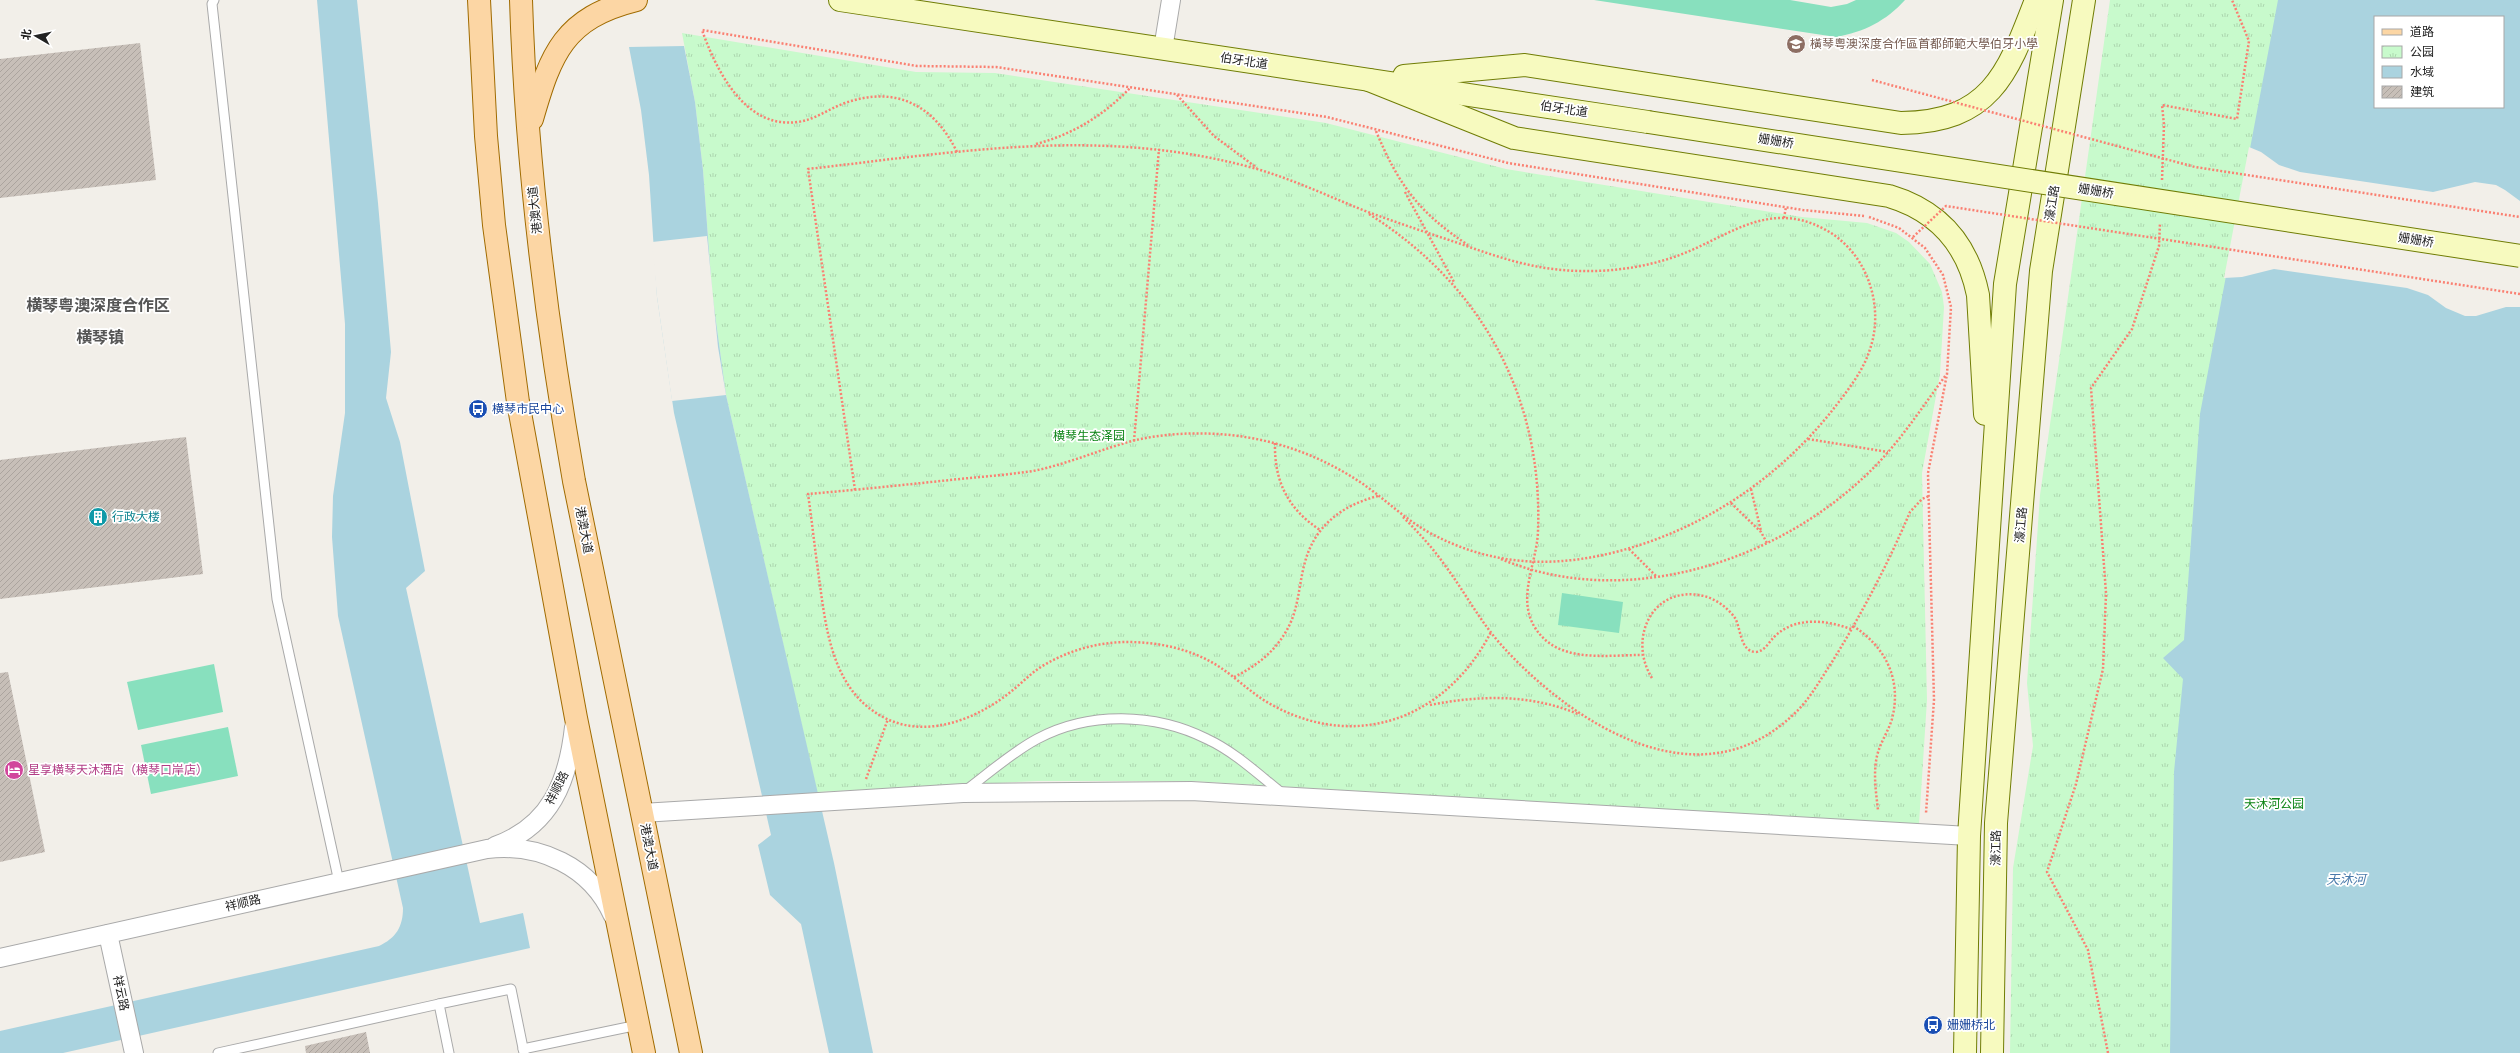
<svg xmlns="http://www.w3.org/2000/svg" width="2520" height="1053" viewBox="0 0 2520 1053" font-family="'Fira Sans','Noto Sans SC',sans-serif">
	<defs>
		<pattern id="park-tufts" width="24" height="20" patternUnits="userSpaceOnUse"><rect width="24" height="20" fill="#c8facc"/><path d="M3 7l-1-3M5 7V3M7 7l1-3M15 17l-1-3M17 17v-4M19 17l1-3" fill="none" stroke="#acd6af"/></pattern>
		<pattern id="building-hatch" width="6" height="6" patternUnits="userSpaceOnUse"><rect width="6" height="6" fill="#c7bfb8"/><path d="M-1 1l2-2M0 6l6-6M5 7l2-2" fill="none" stroke="#aba49e"/></pattern>
	</defs>
	<rect width="100%" height="100%" fill="#f2efe9"/>
	<g fill="url(#park-tufts)" fill-rule="evenodd">
		<path d="M2110,0h410v1053h-510l3,-185 20,-122 -6,-63 13,-188zM2375,17h128v90h-128z"/>
		<path d="M682,33l234,39 79,1 331,50 180,46 296,48 65,6 29,10 13,9 21,22 12,28 2,15 -4,67 -18,99 5,227 -8,124 -728,-43h-153l-221,11 -91,-397 -14,-103 -9,-122 -8,-68z"/>
	</g>
	<g fill="#88e0be">
		<path d="M1594,0h196l41,7 16,-3 9,-4h49c-19,21 -41,32 -69,37z"/>
		<path d="M1562,593l61,9 -4,31 -61,-8z"/>
		<path d="M214,664l9,48 -85,18 -11,-48z"/>
		<path d="M228,727l10,49 -87,18 -10,-49z"/>
	</g>
	<g fill="#aad3df" fill-rule="evenodd">
		<path d="M317,0h40l21,203 13,149 -5,46 14,44 25,129 -19,17 74,335 43,-10 7,35 -467,105h-63v-22l379,-85c17,-8 24,-19 24,-38l-65,-292 -6,-79 1,-41 12,-83v-89z"/>
		<path d="M2278,0h242v1053h-350l4,-281 9,-93 -20,-21 21,-18 16,-226zM2375,17h128v90h-128z"/>
		<path d="M684,46l11,56 8,68 9,122 14,103 108,468 39,190h-44l-28,-129 -31,-29 -12,-50 13,-10 -97,-422 -17,-116 -8,-122 -8,-65 -12,-63z"/>
	</g>
	<g fill="#f2efe9">
		<path d="M2249,147l12,5 18,13 21,7 133,20 42,-10 21,3 9,5 15,11v106h-14l-30,9h-11l-19,-8 -18,-13 -21,-7 -133,-19 -32,8 -18,1z"/>
		<path d="M707,236l11,111 8,48 -54,6 -15,-104 -5,-55z"/>
	</g>
	<g fill="url(#building-hatch)">
		<path d="M140,43l16,137 -156,18v-139z"/>
		<path d="M186,437l17,137 -203,25v-139z"/>
		<path d="M8,672l37,180 -45,10v-189z"/>
		<path d="M366,1032l4,21h-64l-1,-7z"/>
	</g>
	<g fill="none" stroke-linecap="round" stroke-linejoin="round">
		<defs>
			<g id="service">
				<path d="M214,0l-2,4 65,595 62,283"/>
				<path d="M965,791c24,-18 46,-38 72,-52 52,-28 118,-26 170,0 28,13 52,36 76,55"/>
				<path d="M523,1049l115,-24"/>
				<path d="M218,1053l221,-49"/>
				<path d="M449,1053l-10,-49 72,-15 13,64"/>
			</g>
			<g id="minor">
				<path d="M1163,49l8,-49"/>
				<path d="M642,813l321,-20 228,-2 778,45"/>
				<path d="M495,846c56,-20 73,-65 79,-119"/>
				<path d="M108,934l26,119"/>
				<path d="M0,958l487,-109c52,-6 104,17 126,67"/>
			</g>
			<g id="secondary">
				<path d="M840,0l808,122"/>
				<path d="M1404,76l121,-11 376,58c90,-1 107,-50 135,-123"/>
				<path d="M1369,80l145,58 375,58c50,15 79,49 89,99l7,119"/>
				<path d="M1965,1053l4,-217 36,-552 47,-284"/>
				<path d="M1992,1053l4,-230 45,-552 43,-271"/>
			</g>
			<g id="primary">
				<path d="M479,0l7,136 8,89 24,177 58,316 68,335"/>
				<path d="M521,0c5,162 25,322 53,481l117,572"/>
				<path d="M532,119c19,-66 32,-101 104,-119"/>
			</g>
		</defs>
		<use href="#service" stroke="#a9a9a9" stroke-width="11"/>
		<use href="#minor" stroke="#a9a9a9" stroke-width="20"/>
		<use href="#secondary" stroke="#707d05" stroke-width="24"/>
		<use href="#primary" stroke="#a06b00" stroke-width="24"/>
		<g stroke="#fa8072" stroke-width="2.5" stroke-dasharray="2 2" stroke-linecap="butt">
			<path d="M1177,95l37,41 43,32"/>
			<path d="M1376,131c22,53 43,82 92,114"/>
			<path d="M1036,144c38,-10 68,-29 95,-57"/>
			<path d="M957,152c-23,-47 -61,-67 -112,-49 -17,6 -30,17 -48,19 -52,7 -81,-52 -95,-92l215,36 79,1 331,50 181,46 295,47 61,6"/>
			<path d="M2162,180l2,-55 -2,-20 75,14 12,-78 -17,-41"/>
			<path d="M1405,192l49,90"/>
			<path d="M1369,214c113,71 174,184 169,317 -1,32 -21,65 -4,95 22,38 70,29 108,29"/>
			<path d="M1869,217l30,11 26,20 18,27 8,32 -4,67 -19,99 6,227 -8,113"/>
			<path d="M1784,218l2,-11"/>
			<path d="M1808,439l80,13"/>
			<path d="M1134,441l25,-292"/>
			<path d="M1275,443c-1,38 13,66 45,87"/>
			<path d="M1751,489l10,42"/>
			<path d="M855,490l-47,-321c150,-17 288,-42 438,-3 43,11 81,30 122,46 30,11 60,21 90,31 34,12 68,24 104,27 35,3 71,0 106,-11 54,-16 96,-62 156,-30 43,22 62,78 45,123 -7,21 -24,42 -38,60 -57,71 -137,123 -228,143 -61,13 -117,8 -173,-22 -24,-13 -44,-33 -67,-49 -40,-27 -85,-44 -133,-49 -31,-3 -63,-2 -94,5 -35,9 -68,24 -103,31 -27,4 -55,6 -83,9 -47,5 -95,10 -142,14 4,28 7,56 11,84 7,51 13,112 64,139 43,23 95,2 130,-27 11,-9 20,-19 33,-26 24,-14 53,-22 81,-22 34,0 69,8 97,28 17,12 32,27 50,36 86,46 174,10 217,-74"/>
			<path d="M1731,503l30,29 6,11"/>
			<path d="M1403,517c15,15 29,30 41,47 21,28 36,58 60,84 72,78 197,157 291,65 15,-14 25,-33 37,-51 29,-47 56,-98 78,-150l12,-13 7,-3"/>
			<path d="M1629,549l27,27"/>
			<path d="M1501,559c121,51 270,5 362,-81 33,-30 57,-68 83,-103"/>
			<path d="M1853,626c33,21 49,54 39,93 -4,13 -12,24 -15,37 -4,18 -1,36 1,54"/>
			<path d="M1234,677c23,-11 43,-27 55,-51 10,-20 10,-43 16,-64 10,-37 38,-57 73,-66"/>
			<path d="M1652,678c-25,-40 1,-94 52,-82 12,3 24,12 31,22 6,10 5,34 21,34 9,-1 13,-10 18,-15 21,-21 52,-17 77,-8"/>
			<path d="M1430,705c51,-10 100,-11 148,9"/>
			<path d="M866,779l22,-60"/>
			<path d="M2108,1053l-20,-103 -41,-78 29,-88 27,-115 3,-76 -15,-205 41,-59 27,-83 1,-23"/>
		</g>
		<use href="#service" stroke="#fff" stroke-width="9"/>
		<use href="#minor" stroke="#fff" stroke-width="18"/>
		<use href="#secondary" stroke="#f7fabf" stroke-width="22"/>
		<use href="#primary" stroke="#fcd6a4" stroke-width="22"/>
		<defs>
			<path id="secondary-bridge" d="M1648,122l872,134"/>
		</defs>
		<use href="#secondary-bridge" stroke="#707d05" stroke-width="24" stroke-linecap="butt"/>
		<g stroke="#fa8072" stroke-width="2.5" stroke-dasharray="2 2" stroke-linecap="butt">
			<path d="M1872,80l323,87 325,50"/>
			<path d="M1913,237l33,-31 574,88"/>
		</g>
		<use href="#secondary-bridge" stroke="#f7fabf" stroke-width="22"/>
	</g>
	<defs>
		<symbol id="school-disc" viewBox="-11 -11 22 22"><circle r="9.5" fill="#8d6e63" stroke="#fff"/><path d="M0-5L7-2L0 1L-7-2ZM-4 1L0 2.5L4 1V4Q0 6-4 4Z" fill="#fff"/></symbol>
		<symbol id="bus-disc" viewBox="-11 -11 22 22"><circle r="9.5" fill="#1a4fb4" stroke="#fff"/><path d="M-5-6H5V4H4V6H2V4H-2V6H-4V4H-5ZM-3.5-4V0h7V-4ZM-3.5 1.2v1.5H-2V1.2ZM2 1.2v1.5H3.5V1.2Z" fill="#fff"/></symbol>
		<symbol id="building-disc" viewBox="-11 -11 22 22"><circle r="9.5" fill="#0f9aa8" stroke="#fff"/><path d="M-4-6H4V6H1V3H-1V6H-4ZM-2.5-4.3h1.7v1.8h-1.7ZM.8-4.3h1.7v1.8H.8ZM-2.5-1h1.7V.8h-1.7ZM.8-1h1.7V.8H.8Z" fill="#fff"/></symbol>
		<symbol id="hotel-disc" viewBox="-11 -11 22 22"><circle r="9.5" fill="#d1479c" stroke="#fff"/><path d="M-6-4.5h1.5V1H6V5H4.5V3h-9V5H-6ZM-4 0a1.8 1.8 0 1 1 3.6 0ZM.5 0V-2.5h3Q6-2.5 6 0Z" fill="#fff"/></symbol>
	</defs>
	<g fill-rule="evenodd">
		<use href="#school-disc" x="1785" y="33" width="22" height="22"/>
		<use href="#bus-disc" x="467" y="398" width="22" height="22"/>
		<use href="#building-disc" x="87" y="506" width="22" height="22"/>
		<use href="#hotel-disc" x="3" y="759" width="22" height="22"/>
		<use href="#bus-disc" x="1922" y="1014" width="22" height="22"/>
	</g>
	<g text-anchor="middle" dominant-baseline="central" stroke-width="3.5" stroke-linejoin="round" paint-order="stroke">
		<g font-size="12" fill="#785e54" stroke="#fff" text-anchor="start">
			<text x="1810" y="44">橫琴粵澳深度合作區首都師範大學伯牙小學</text>
		</g>
		<g font-size="12" fill="#222" stroke="#fff">
			<text transform="translate(1244 61) rotate(9)">伯牙北道</text>
			<text transform="translate(1564 109) rotate(9)">伯牙北道</text>
			<text transform="translate(1776 141) rotate(9)">姗姗桥</text>
			<text transform="translate(2096 191) rotate(9)">姗姗桥</text>
			<text transform="translate(2052 203) rotate(-81)">濠江路</text>
			<text transform="translate(535 210) rotate(-96)">港澳大道</text>
			<text transform="translate(2416 240) rotate(9)">姗姗桥</text>
			<text transform="translate(2021 525) rotate(-85)">濠江路</text>
			<text transform="translate(584 530) rotate(79)">港澳大道</text>
			<text transform="translate(557 788) rotate(-63)">祥顺路</text>
			<text transform="translate(649 847) rotate(79)">港澳大道</text>
			<text transform="translate(1996 848) rotate(-89)">濠江路</text>
			<text transform="translate(243 903) rotate(-13)">祥顺路</text>
			<text transform="translate(121 993) rotate(78)">祥云路</text>
		</g>
		<g font-size="12" fill="#164399" stroke="#fff" text-anchor="start">
			<text x="492" y="409">横琴市民中心</text>
			<text x="1947" y="1025">姗姗桥北</text>
		</g>
		<g font-size="12" fill="#0c8416" stroke="#fff">
			<text x="1089" y="436">横琴生态泽园</text>
			<text x="2274" y="804">天沐河公园</text>
		</g>
		<g font-size="12" fill="#0d838f" stroke="#fff" text-anchor="start">
			<text x="112" y="517">行政大楼</text>
		</g>
		<g font-size="12" fill="#b23c85" stroke="#fff" text-anchor="start">
			<text x="28" y="770">星享横琴天沐酒店（横琴口岸店）</text>
		</g>
		<g font-size="13" font-style="italic" fill="#4a7aab" stroke="#fff">
			<text x="2346" y="879">天沐河</text>
		</g>
		<g font-size="16" font-weight="bold" fill="#555" stroke="#fff">
			<text x="98" y="305">横琴粤澳深度合作区</text>
			<text x="100" y="337">横琴镇</text>
		</g>
	</g>
	<rect x="2374" y="16" width="130" height="92" fill="#ffffff" stroke="#a7a7a7"/>
	<rect x="2382" y="29" width="20" height="6" fill="#fcd6a4" stroke="#a7a7a7"/>
	<text x="2410" y="36" font-size="12" fill="#222222">道路</text>
	<rect x="2382" y="46" width="20" height="12" fill="url(#park-tufts)" stroke="#a7a7a7"/>
	<text x="2410" y="56" font-size="12" fill="#222222">公园</text>
	<rect x="2382" y="66" width="20" height="12" fill="#aad3df" stroke="#a7a7a7"/>
	<text x="2410" y="76" font-size="12" fill="#222222">水域</text>
	<rect x="2382" y="86" width="20" height="12" fill="url(#building-hatch)" stroke="#a7a7a7"/>
	<text x="2410" y="96" font-size="12" fill="#222222">建筑</text>
	<g transform="translate(36 36) rotate(279)" stroke="#ffffff" stroke-width="3" paint-order="stroke">
	<path d="M0-3L7 15L0 10L-7 15Z" fill="#222222"/>
	<text y="-6" font-size="11" font-weight="bold" text-anchor="middle" fill="#222222">北</text>
	</g>
</svg>
